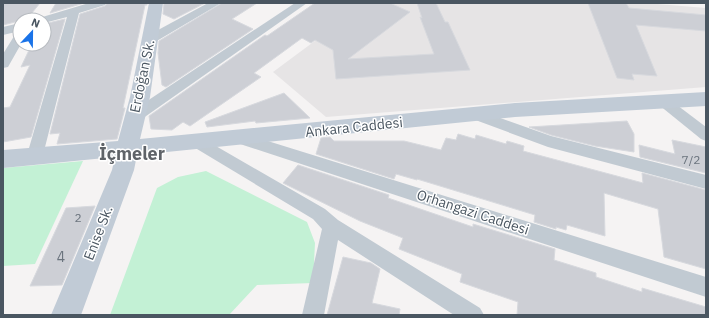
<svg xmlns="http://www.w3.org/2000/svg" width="709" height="318" viewBox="0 0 709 318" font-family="'IBM Plex Sans',sans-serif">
	<rect width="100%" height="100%" fill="#f5f3f3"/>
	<path fill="#e6e4e5" d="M366,3h279l61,5v79l-380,30 -53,-45z"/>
	<g fill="#c3f1d5">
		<path d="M83,161l-48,103 -32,2v-98z"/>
		<path d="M206,171l101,51 8,21 -2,40 -56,2 -28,30h-119l47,-127 21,-11z"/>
	</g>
	<g fill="#cdcfd5" stroke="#d7d9de">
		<path d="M3,3h37l-13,16 -24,6z"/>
		<path d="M56,3h28l-34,10z"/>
		<path d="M107,3h40v2h-2l-22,103h2l-8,31 -60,5 3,-11 -10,1 30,-120 25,-8z"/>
		<path d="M164,3h41l-31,16 -11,-5z"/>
		<path d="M222,3h35l-25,16 21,10 -87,58 -4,-2 -4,-32 1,-12z"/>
		<path d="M315,3h75l20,9 -62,47 86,-5 -14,-37 2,1 -5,-15h19l9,19h3l22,48 -134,9 -3,-29 -18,-10 -4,3 -9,-5 -48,35 7,4 -71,49 -7,-4 -11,8 -21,-1 -2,-13 116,-81 2,1z"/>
		<path d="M588,3h38l3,5 77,7v16l-70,-6 21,51 -25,-2 2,6 -17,-2z"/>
		<path d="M65,19l-34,118 -28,5v-34l7,-1 20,-42 -9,2 9,-19 3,-4h11v-20z"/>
		<path d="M284,93l26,25 -54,5 -1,-2 -48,6 -2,-5z"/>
		<path d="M627,121l7,13v18l-39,-6 -44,-11 -22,-8z"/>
		<path d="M458,134l17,5 1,-4 30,9 1,-3 17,5 -1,5 120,32 -1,-10 64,17v79l-42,-12 -6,-48 -54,-16 1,43 -38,-11 -1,5 -10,-3v2l-22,-7 1,-7 -118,-36v1l-21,-6 -2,5 -78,-25 5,-16 9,-1 4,4h70l37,9 5,-12 10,2z"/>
		<path d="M672,140l34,7v26l-66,-16 -1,-12 36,9z"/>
		<path d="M298,165l91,30 -1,3 85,29v-3l82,25 -1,11 42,13v4l46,15v-4l64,19v8h-189l1,-13 -58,-20 2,-8 -63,-25 4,-11 -43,-17 -77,-38z"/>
		<path d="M95,206l-33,79 -32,1 36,-78z"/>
		<path d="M343,257l28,6 9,6 -8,34 28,6 -1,6h-72z"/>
	</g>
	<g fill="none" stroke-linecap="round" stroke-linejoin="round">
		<g fill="#c1cad2" fill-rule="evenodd">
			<path d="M89,3h17l-1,2 -26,8 -36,142 -2,4 -6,2 -6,-2 -2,-4 40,-138 -23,6v-3h-7l2,-2z"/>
			<path d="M208,3h13l-66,39h-8l-2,-3 2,-3z"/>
			<path d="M295,3h12l-168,118 -5,1 -5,-1 -2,-4 2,-4z"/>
			<path d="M20,23v8l-17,4v-8z"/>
			<path d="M20,32v12h1l-13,23 -5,1v-14l13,-21z"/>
			<path d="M664,97l5,2 37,28v14l-5,-2 -42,-34 -2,-3 2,-3z"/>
			<path d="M475,109l76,27 155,39v14l-158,-42 -78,-29 -2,-4 2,-4z"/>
			<path d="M239,132l467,145v20l-472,-155 -3,-4 3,-4z"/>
			<path d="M197,136l5,2 123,71 13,11 142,88 4,7h-30l-116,-75 -14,75h-22l20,-86 -9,-10 -121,-73 -3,-4 3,-4z"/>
		</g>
		<path fill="#c1cbd6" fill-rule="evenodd" d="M149,3h14l-13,94 -10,42 375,-36 191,-11v14l-191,11 -378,38 -3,15 -53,145h-30l61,-145 3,-13 -112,11v-18l115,-9 12,-44z"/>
	</g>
	<g text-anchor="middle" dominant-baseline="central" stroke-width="3" stroke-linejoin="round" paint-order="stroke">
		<g font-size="12" fill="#6b747e">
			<text x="691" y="159">7/2</text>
			<text x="78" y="217">2</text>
		</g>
		<g font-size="14" fill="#4a5661" stroke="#fff">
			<text transform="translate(142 76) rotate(-78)">Erdoğan Sk.</text>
			<text transform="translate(354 127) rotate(-6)">Ankara Caddesi</text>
			<text transform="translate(473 212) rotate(18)">Orhangazi Caddesi</text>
			<text transform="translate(98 233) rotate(-69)">Enise Sk.</text>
		</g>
		<g font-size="14" fill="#6b747e">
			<text x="61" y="257">4</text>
		</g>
		<g font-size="18" font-weight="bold" fill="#5f6368" stroke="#fff">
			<text x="132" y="153">İçmeler</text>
		</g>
	</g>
	<rect width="709" height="318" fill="none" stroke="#4a5661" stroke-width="8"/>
	<g transform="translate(32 32) rotate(22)"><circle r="19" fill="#ffffff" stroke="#b7bbc0"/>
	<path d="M0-3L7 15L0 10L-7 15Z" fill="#1a73e8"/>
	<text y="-6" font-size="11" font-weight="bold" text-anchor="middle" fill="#4a5661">N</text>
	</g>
</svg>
